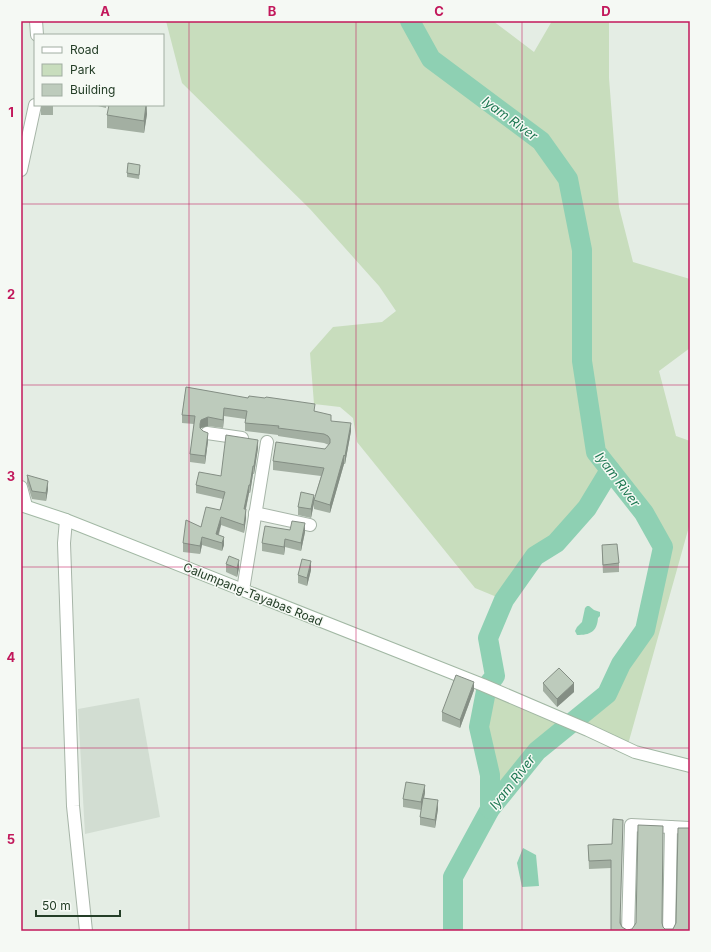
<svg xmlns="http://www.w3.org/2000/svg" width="711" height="952" viewBox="0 0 711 952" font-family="Inter,sans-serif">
	<rect width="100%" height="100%" fill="#e4ede4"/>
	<path fill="#d2ddd2" d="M139,698l21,119 -75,17 -7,-125z"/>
	<path fill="#c8ddbd" d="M166,21h327l41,31 18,-31h57v57l10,129 14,55 57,17v69l-31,23 17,65 14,5v82l-63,225 -55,-25 -35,28 -47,58v-34l-11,-48 8,-41 85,36 35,-28 14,-30 24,-34 17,-84 -18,-33 -35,-43 -22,38 -31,35 -21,13 -31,44 -29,-12 -118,-146 -4,-24 -13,-11 -26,-3 -4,-51 23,-26 49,-5 14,-11 -17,-25 -69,-77 -128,-126z"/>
	<g fill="#8ed0b3">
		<path d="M587,606h2l5,4 6,2v4l-2,2c-1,14 -8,17 -21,17l-2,-4 2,-4 5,-5 3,-14z"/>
		<path d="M523,848l13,7 3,31 -17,1 -5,-24z"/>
	</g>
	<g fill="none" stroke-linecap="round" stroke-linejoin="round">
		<g stroke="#8ed0b3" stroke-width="20">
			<path d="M410,21l21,38 110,82 27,38 14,71v111l14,91 48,61 19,34 -18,83 -24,34 -14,30 -70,57 -47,58 -37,68v54"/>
			<path d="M490,809v-34l-11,-48 8,-41 8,-10 -7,-38 16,-38 31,-44 21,-13 31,-35 23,-38"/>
		</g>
		<defs>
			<g id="minor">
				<path d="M36,21l1,14"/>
				<path d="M21,170l14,-65"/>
				<path d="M207,433l35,5"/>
				<path d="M21,487l5,19"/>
				<path d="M255,513l55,12"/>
				<path d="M66,520l-2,23 9,263 13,125"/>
				<path d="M243,590l24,-148"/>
				<path d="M628,931l3,-106 59,3"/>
				<path d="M669,931l2,-104"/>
			</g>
			<path id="secondary" d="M21,505l45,15 417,165 105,45 47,22 55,14"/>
		</defs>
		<use href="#minor" stroke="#a7b5a8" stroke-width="14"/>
		<use href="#secondary" stroke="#a2b8a4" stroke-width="14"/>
		<use href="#minor" stroke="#fff" stroke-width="12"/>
		<use href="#secondary" stroke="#fff" stroke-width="12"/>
	</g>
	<g fill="#a3afa2">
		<rect x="41" y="105" width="12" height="10"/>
		<path d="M94,105h12v3z"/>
		<path d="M147,105v9l-3,19 -37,-5v-13z"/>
		<path d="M140,169l-1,10 -12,-2v-4z"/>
		<path d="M186,387l129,24 16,10 20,10 -6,33h-1l-14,49 -16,-4v-9l7,-24 -48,-6v-9l52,-12 4,-4 -5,-2 -46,-7v-1l-33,-4v-12l-21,-3 -1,12 -15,-2 -7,2v1l7,12 -3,23 -15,-2v-8l4,-30 -12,-1v-8z"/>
		<path d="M258,448l-4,26h-1l-3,19h-1l-3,16v9l-2,15 -23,-8 -2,10 5,10 -2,6 -20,-6 -2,9 -17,-2v-9l37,-33 3,-11 -27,-6v-8l25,-9z"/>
		<path d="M27,475l21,14 -2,12 -14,-2 -5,-16z"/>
		<path d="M314,503l-3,15 -13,-3v-8z"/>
		<path d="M290,530l15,2 -4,19 -16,-4 -1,8 -22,-4v-8z"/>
		<path d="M602,545l17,18v9l-16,1 -1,-19z"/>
		<path d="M226,564l13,4 -2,9 -11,-5z"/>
		<path d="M311,570l-4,16 -9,-3v-8z"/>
		<path d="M543,683l31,9 -17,15 -14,-16z"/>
		<path d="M474,690l-14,38 -18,-7v-9z"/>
		<path d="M425,793l-1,5 14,11 -3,19 -15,-3v-8l1,-7 -18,-3v-8z"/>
		<path d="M612,844l9,79 1,4 5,3 35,-7 1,4 2,2h8l3,-6 14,8h-79v-63l-22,1 -1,-24z"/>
	</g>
	<g fill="#848e84">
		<path d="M146,105l1,9 -3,19v-12z"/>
		<path d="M224,408v8l-1,12v-8z"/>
		<path d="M208,417v9l-7,2 -1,4v-8l1,-4z"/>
		<path d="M351,423v8l-6,33v-8z"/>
		<path d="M208,433v8l-3,23v-8z"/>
		<path d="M258,440v8l-4,26v-8z"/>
		<path d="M344,455v9l-14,49v-8z"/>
		<path d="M253,466v8l-3,19v-8z"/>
		<path d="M48,481v8l-2,12v-8z"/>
		<path d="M249,485v8l-5,24v-8z"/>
		<path d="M314,495v8l-3,15v-9z"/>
		<path d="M246,509v9l-2,15v-8z"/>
		<path d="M221,517v8l-5,17v-8z"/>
		<path d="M305,523v9l-4,19v-8z"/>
		<path d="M202,537v8l-2,9v-8z"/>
		<path d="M224,537v8l-2,6v-8z"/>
		<path d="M285,539v8l-1,8v-8z"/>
		<path d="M239,560v8l-2,9v-9z"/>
		<path d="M311,561v9l-4,16v-8z"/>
		<path d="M474,682v8l-14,38v-8z"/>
		<path d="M574,683v9l-17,15v-8z"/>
		<path d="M425,785v8l-4,17v-8z"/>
		<path d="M438,800v9l-3,19v-8z"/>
	</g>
	<g fill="#bdcbbc" stroke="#848e84">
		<path d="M109,105h37l-2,16 -37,-6z"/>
		<path d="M128,163l12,2 -1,10 -12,-2z"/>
		<path d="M186,387l62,11 1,-2 16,2 1,-1 49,7 -1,7 17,4v6l20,2 -6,33 -1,-1 -14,50 -16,-5 10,-32 -51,-7 3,-19 49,7 5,-6v-4l-2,-3 -4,-2 -46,-6 1,-2 -34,-3 2,-12 -23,-3 -1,12 -15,-3 -7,3 -1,4v4l3,3 5,2 -3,23 -15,-2 5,-38 -13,-1z"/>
		<path d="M226,435l32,5 -4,26h-1l-3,19h-1l-5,24h2l-2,16 -23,-8 -5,17 8,3 -2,6 -20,-6 -2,9 -17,-3 3,-23 15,7 5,-20 14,3 5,-18 -29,-7 3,-13 22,4z"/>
		<path d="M27,475l21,6 -2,12 -14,-2z"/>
		<path d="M301,492l13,3 -3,14 -13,-2z"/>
		<path d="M292,521l13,2 -4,20 -16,-4 -1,8 -22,-4 3,-17 25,4z"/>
		<path d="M617,544l2,19 -16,2 -1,-20z"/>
		<path d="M229,556l10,4 -2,8 -11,-4z"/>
		<path d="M302,559l9,2 -4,17 -9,-3z"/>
		<path d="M559,668l15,15 -17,16 -14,-16z"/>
		<path d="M456,675l18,7 -14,38 -18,-8z"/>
		<path d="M406,782l19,3 -4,17 -18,-3z"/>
		<path d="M423,798l15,2 -3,20 -15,-3z"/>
		<path d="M613,819l10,1 -3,103 2,4 5,3 5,-1 4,-6 2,-98 25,1 -1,97 1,4 2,2h8l3,-6 2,-95h12v103h-79v-71l-22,1 -1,-16 24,-1z"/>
	</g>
	<path fill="none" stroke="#c2185b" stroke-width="1" stroke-opacity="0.55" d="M189,21v910M356,21v910M522,21v910M21,204h669M21,385h669M21,567h669M21,748h669"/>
	<g text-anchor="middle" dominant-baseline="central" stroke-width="3" stroke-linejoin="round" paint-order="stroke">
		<g font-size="12" fill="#243e27" stroke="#f5f9f4">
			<text transform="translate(253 594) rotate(22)">Calumpang-Tayabas Road</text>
		</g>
		<g font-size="13" font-style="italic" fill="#1f7853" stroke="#f5f9f4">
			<text transform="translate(510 118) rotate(36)">Iyam River</text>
			<text transform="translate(618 479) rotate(53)">Iyam River</text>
			<text transform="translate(512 782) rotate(-52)">Iyam River</text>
		</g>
	</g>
	<rect width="711" height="952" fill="none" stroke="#f5f9f4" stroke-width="44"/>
	<rect x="34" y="34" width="130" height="72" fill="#f5f9f4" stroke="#a1aea2"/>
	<rect x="42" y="47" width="20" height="6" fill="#ffffff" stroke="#a1aea2"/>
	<text x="70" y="54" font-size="12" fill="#243e27">Road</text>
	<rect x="42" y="64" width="20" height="12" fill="#c8ddbd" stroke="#a1aea2"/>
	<text x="70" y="74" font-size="12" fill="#243e27">Park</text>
	<rect x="42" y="84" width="20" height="12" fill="#bdcbbc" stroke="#a1aea2"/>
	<text x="70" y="94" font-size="12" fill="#243e27">Building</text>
	<path d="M36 910v6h84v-6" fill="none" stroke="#243e27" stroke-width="2"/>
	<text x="42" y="910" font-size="12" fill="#243e27" stroke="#f5f9f4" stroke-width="3" paint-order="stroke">50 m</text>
	<rect x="22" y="22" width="667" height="908" fill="none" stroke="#c2185b" stroke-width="1.5"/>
	<g font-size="13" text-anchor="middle" font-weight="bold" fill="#c2185b">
		<text x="105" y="16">A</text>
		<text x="272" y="16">B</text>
		<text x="439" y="16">C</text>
		<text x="606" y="16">D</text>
		<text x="11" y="117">1</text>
		<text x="11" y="299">2</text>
		<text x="11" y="481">3</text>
		<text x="11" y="662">4</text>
		<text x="11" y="844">5</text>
	</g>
</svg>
